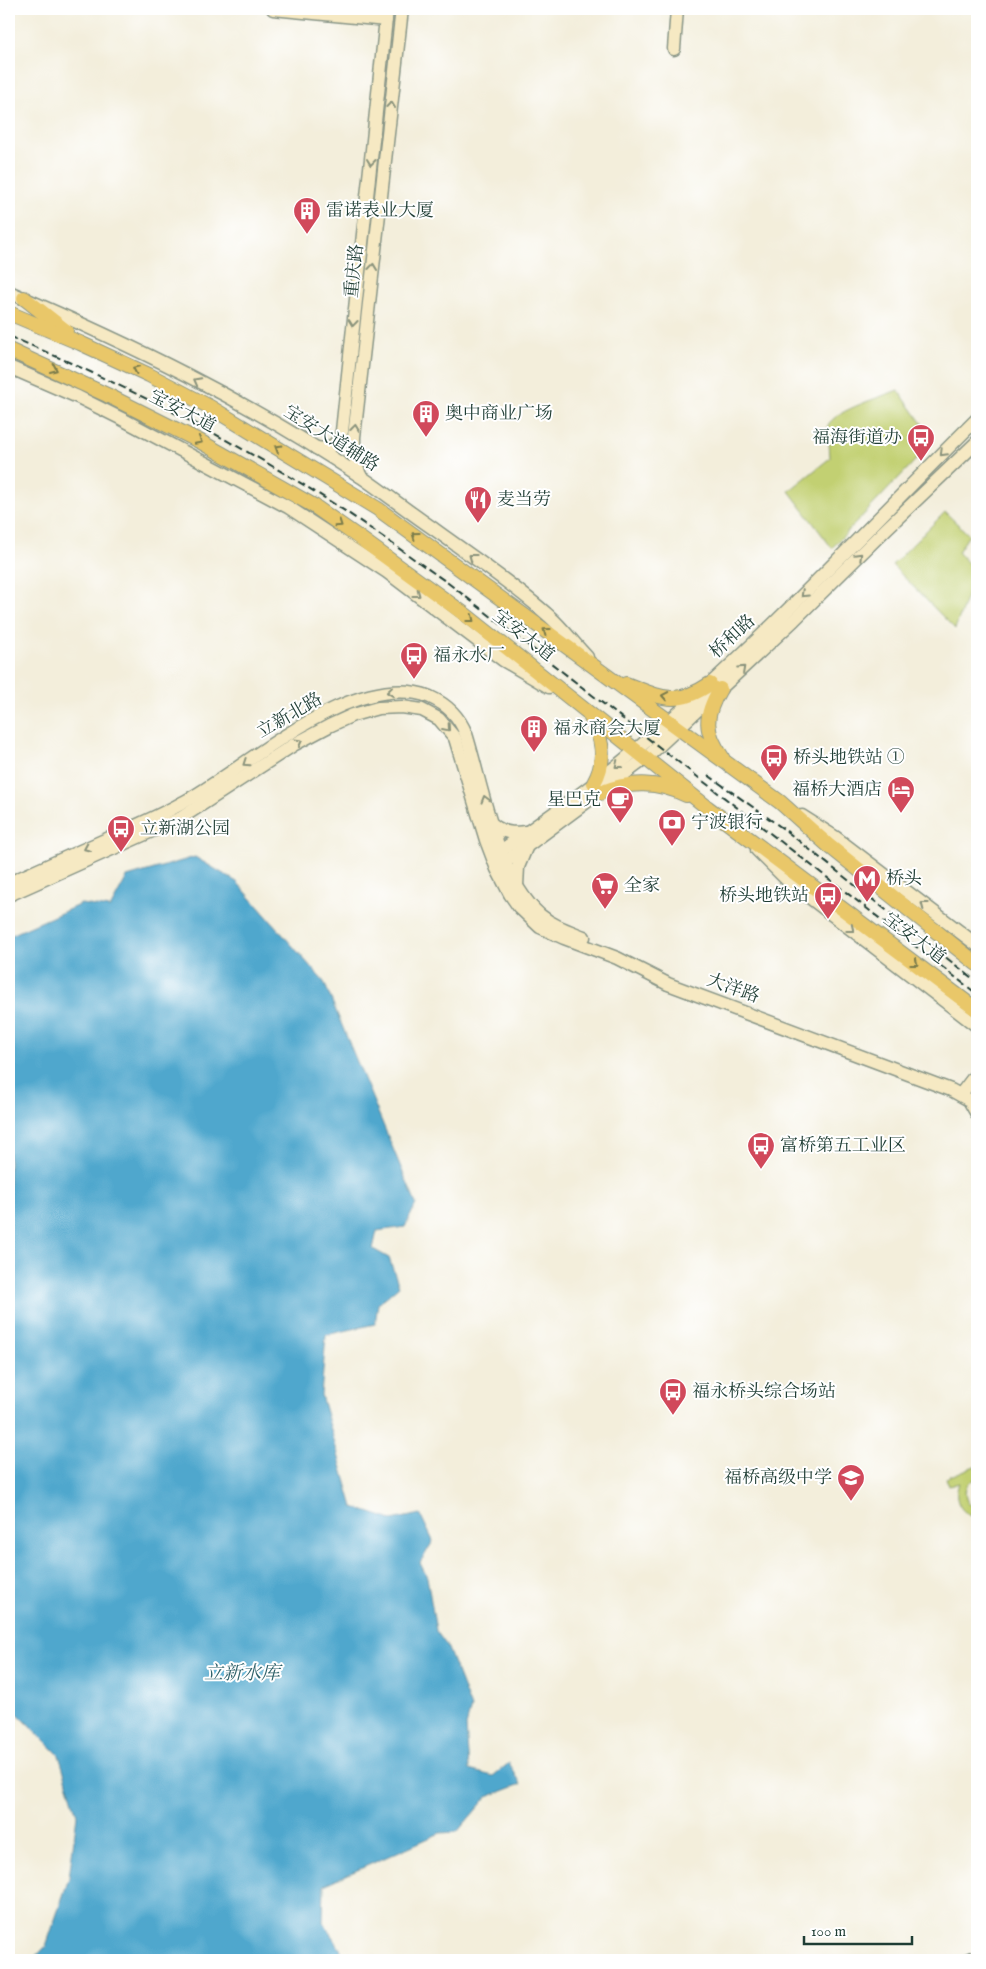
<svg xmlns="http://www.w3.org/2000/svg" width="986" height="1969" viewBox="0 0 986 1969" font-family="'IM FELL English','Noto Serif SC',serif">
	<rect width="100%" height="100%" fill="#fff"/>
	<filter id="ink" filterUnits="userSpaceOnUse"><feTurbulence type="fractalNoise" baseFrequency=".02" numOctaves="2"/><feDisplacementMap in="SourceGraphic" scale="10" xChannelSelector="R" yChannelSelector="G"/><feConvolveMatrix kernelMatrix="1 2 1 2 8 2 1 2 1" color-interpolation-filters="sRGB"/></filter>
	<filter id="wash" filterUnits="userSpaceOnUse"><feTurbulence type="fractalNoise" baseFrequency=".0096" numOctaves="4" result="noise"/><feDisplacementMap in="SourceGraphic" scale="20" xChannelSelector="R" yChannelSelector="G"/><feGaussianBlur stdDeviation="1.12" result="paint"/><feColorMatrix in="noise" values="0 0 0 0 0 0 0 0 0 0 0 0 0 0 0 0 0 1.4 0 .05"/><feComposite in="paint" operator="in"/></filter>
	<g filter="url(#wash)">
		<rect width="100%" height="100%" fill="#f3eedb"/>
		<g fill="#c2d072" stroke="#708653">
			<path d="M898,390l33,46 1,7 -100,105 -43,-57 41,-33 -2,-33c8,-15 53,-28 70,-35z"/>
			<path d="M945,512l24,23 -11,17 18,20 -21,57 -63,-64z"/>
			<path d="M977,1465v13c-11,5 -15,14 -9,25l9,6v9c-18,-5 -24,-19 -18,-35l-10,3 -3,-8z"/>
		</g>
		<path fill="#50a7cd" stroke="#387280" d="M195,857l42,25 87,100 92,222 -11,23 -28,4 -4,18 16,9 10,28 -21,18 -3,20 -49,11 -5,60 32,112 39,13 28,-6 13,27 -13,22 7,14 9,54 11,15 24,62 -5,18 3,44 24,6 16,-13 12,21 -34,13 -30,35 -17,1 -116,52 -1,37 24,38h-314l13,-14 23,-68 8,-63 -18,-60 -43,-43 -7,-1v-775l72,-32 29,4 17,-31z"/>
	</g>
	<g filter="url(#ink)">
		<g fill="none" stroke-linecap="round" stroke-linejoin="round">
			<defs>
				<g id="secondary">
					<path d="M273,9l113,11"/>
					<path d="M674,49l3,-40"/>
					<path d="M9,292c121,52 241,110 351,184 25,17 49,36 74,53 37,27 81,56 115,87 14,12 25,28 38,41"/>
					<path d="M9,367l69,30 44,22 166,88 99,65 116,88 46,27"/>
					<path d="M316,448c13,2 23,-4 26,-17l45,-422"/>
					<path d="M360,476l-6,-22v-17l48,-428"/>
					<path d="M802,816l33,21 142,108"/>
					<path d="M492,824c10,9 22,10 34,8"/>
					<path d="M757,850l30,30 190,146"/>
					<path d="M494,856c48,-35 98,-68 143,-107 121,-102 228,-219 340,-330"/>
					<path d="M500,866l146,-108 148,-138 92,-91 91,-87"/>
					<path d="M9,883c35,-16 71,-32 107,-48 23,-11 46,-20 68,-33 63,-34 170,-135 246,-105 18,8 29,19 36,37 17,54 30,142 74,181 13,11 29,16 44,22"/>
					<path d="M517,886l1,-19 8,-19"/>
					<path d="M9,895l172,-77 114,-74 34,-18 24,-11 25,-7 24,-1 20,3 17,9 16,19 31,102 11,29 13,25 9,13 21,20 24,11 53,20 51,26 283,106 18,10 8,14"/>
					<path d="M961,1094l16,-21"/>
					<path d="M967,1960l10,-4"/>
				</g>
				<g id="primary">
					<path d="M24,298l42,33"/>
					<path d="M9,313l71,30 69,32 61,32 168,102 402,293 48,43 149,119"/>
					<path d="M9,350l98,45 94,47 113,64 47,33 106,77 241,192 269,202"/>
					<path d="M626,684c36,14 50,23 84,0"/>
					<path d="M720,689c-16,27 -16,42 2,68"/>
					<path d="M590,716c13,22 17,44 4,67"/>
					<path d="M600,793c28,-12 59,-12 86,2"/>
				</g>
			</defs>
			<use href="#secondary" stroke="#899688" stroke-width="15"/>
			<use href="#primary" stroke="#899688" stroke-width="16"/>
			<use href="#secondary" stroke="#f6e9c3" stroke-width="12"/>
			<use href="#primary" stroke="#e9c769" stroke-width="14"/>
			<g stroke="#1f3d34" stroke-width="2" stroke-dasharray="8 4" stroke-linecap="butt">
				<path d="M9,336c116,49 234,108 339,177 34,23 67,47 100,70l529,411"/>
				<path d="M708,775l77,55 192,152"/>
			</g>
		</g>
		<defs><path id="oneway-chevron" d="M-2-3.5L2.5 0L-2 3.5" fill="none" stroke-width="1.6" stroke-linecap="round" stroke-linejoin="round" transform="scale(1.25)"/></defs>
		<g stroke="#8a937c">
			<use href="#oneway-chevron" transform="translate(391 105) rotate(-84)"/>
			<use href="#oneway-chevron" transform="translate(371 162) rotate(96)"/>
			<use href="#oneway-chevron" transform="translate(373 267) rotate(-84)"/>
			<use href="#oneway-chevron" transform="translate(353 323) rotate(96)"/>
			<use href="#oneway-chevron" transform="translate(197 381) rotate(-152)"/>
			<use href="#oneway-chevron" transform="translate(355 428) rotate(-83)"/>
			<use href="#oneway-chevron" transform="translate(943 453) rotate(135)"/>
			<use href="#oneway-chevron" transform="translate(859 556) rotate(-45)"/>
			<use href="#oneway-chevron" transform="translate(472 557) rotate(-143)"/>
			<use href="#oneway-chevron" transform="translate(417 594) rotate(37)"/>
			<use href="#oneway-chevron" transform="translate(804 594) rotate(136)"/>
			<use href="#oneway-chevron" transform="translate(742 669) rotate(-43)"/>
			<use href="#oneway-chevron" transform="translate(390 692) rotate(174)"/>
			<use href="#oneway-chevron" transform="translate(447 728) rotate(49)"/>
			<use href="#oneway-chevron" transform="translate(299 742) rotate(-29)"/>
			<use href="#oneway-chevron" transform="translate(246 763) rotate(146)"/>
			<use href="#oneway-chevron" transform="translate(618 765) rotate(142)"/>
			<use href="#oneway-chevron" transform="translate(485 799) rotate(-106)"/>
			<use href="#oneway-chevron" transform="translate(87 848) rotate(156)"/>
			<use href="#oneway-chevron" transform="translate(924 905) rotate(-143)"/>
			<use href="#oneway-chevron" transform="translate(851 929) rotate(38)"/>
		</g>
		<g stroke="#7a7b4c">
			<use href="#oneway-chevron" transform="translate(54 369) rotate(25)"/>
			<use href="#oneway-chevron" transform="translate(136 369) rotate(-155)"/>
			<use href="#oneway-chevron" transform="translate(199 441) rotate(28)"/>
			<use href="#oneway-chevron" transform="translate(278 448) rotate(-149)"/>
			<use href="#oneway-chevron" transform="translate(339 524) rotate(34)"/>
			<use href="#oneway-chevron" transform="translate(415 535) rotate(-144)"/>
			<use href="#oneway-chevron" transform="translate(471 619) rotate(38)"/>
			<use href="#oneway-chevron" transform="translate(546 631) rotate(-144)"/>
			<use href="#oneway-chevron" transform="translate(665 696) rotate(-170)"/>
			<use href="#oneway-chevron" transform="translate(915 963) rotate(37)"/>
		</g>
	</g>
	<defs>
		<symbol id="building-pin" viewBox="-11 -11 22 30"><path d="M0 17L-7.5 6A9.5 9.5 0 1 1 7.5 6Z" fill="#d1495b" stroke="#fff"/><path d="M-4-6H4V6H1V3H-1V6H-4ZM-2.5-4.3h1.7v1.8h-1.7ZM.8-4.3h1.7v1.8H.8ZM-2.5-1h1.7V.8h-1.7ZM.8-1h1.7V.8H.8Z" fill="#fff"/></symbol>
		<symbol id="bus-pin" viewBox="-11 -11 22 30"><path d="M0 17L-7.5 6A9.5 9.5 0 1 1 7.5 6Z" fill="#d1495b" stroke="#fff"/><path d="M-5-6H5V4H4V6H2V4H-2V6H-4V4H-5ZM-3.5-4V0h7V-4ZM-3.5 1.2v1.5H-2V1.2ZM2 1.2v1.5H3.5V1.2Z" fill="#fff"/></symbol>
		<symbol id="restaurant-pin" viewBox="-11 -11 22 30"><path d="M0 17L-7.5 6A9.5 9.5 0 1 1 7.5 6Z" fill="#d1495b" stroke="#fff"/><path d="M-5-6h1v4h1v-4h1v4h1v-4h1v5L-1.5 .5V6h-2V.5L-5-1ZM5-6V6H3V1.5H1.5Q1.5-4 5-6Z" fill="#fff"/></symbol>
		<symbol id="hotel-pin" viewBox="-11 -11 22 30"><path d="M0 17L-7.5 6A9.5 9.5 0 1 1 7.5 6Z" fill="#d1495b" stroke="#fff"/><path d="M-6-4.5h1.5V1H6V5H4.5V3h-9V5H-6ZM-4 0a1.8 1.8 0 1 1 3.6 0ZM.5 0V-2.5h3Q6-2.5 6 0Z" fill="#fff"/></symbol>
		<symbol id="cafe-pin" viewBox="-11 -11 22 30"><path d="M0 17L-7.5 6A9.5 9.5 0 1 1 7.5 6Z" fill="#d1495b" stroke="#fff"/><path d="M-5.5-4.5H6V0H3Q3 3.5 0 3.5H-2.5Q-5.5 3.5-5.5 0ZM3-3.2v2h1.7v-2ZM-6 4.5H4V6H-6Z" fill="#fff"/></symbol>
		<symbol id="bank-pin" viewBox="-11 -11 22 30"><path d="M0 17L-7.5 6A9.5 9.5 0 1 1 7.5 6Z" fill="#d1495b" stroke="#fff"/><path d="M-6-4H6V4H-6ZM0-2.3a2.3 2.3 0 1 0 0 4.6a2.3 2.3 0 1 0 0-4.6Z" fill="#fff"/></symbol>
		<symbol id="metro-pin" viewBox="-11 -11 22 30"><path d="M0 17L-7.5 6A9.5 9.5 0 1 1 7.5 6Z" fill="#d1495b" stroke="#fff"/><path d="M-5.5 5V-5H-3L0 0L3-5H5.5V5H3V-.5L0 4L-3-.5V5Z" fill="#fff"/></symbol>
		<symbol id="supermarket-pin" viewBox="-11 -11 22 30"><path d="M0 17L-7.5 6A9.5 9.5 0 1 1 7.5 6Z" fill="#d1495b" stroke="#fff"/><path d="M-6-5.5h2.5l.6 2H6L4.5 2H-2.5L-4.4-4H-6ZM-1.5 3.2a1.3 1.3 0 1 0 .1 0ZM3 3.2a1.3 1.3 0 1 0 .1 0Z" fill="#fff"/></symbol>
		<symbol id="school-pin" viewBox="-11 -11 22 30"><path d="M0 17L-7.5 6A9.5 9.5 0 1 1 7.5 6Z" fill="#d1495b" stroke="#fff"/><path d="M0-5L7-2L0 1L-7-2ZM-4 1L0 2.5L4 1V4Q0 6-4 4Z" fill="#fff"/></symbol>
	</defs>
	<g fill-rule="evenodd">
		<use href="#building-pin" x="291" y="195" width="32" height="43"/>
		<use href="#building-pin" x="410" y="398" width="32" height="43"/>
		<use href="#bus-pin" x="905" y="422" width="32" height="43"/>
		<use href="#restaurant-pin" x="462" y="484" width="32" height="43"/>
		<use href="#bus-pin" x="398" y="640" width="32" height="43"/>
		<use href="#building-pin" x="518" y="713" width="32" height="43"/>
		<use href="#bus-pin" x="758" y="742" width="32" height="43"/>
		<use href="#hotel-pin" x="885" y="774" width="32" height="43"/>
		<use href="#cafe-pin" x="604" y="784" width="32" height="43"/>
		<use href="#bank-pin" x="656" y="807" width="32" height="43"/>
		<use href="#bus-pin" x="105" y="813" width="32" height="43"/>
		<use href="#metro-pin" x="851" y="863" width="32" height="43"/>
		<use href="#supermarket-pin" x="589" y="870" width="32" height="43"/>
		<use href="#bus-pin" x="812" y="880" width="32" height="43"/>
		<use href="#bus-pin" x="745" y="1130" width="32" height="43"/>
		<use href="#bus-pin" x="657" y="1376" width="32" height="43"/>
		<use href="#school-pin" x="835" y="1462" width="32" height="43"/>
	</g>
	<g text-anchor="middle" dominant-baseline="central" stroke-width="4" stroke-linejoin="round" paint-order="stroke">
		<g font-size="18" fill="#1f3d34" stroke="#fff" text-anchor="start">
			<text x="326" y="211">雷诺表业大厦</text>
			<text x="445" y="414">奥中商业广场</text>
			<text x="902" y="438" text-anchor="end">福海街道办</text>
			<text x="497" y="500">麦当劳</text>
			<text x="433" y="656">福永水厂</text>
			<text x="553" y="729">福永商会大厦</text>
			<text x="793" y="758">桥头地铁站 ①</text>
			<text x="882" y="790" text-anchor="end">福桥大酒店</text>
			<text x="601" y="800" text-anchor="end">星巴克</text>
			<text x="691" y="823">宁波银行</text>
			<text x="140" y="829">立新湖公园</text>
			<text x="886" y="879">桥头</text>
			<text x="624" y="886">全家</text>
			<text x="809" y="896" text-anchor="end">桥头地铁站</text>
			<text x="780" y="1146">富桥第五工业区</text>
			<text x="692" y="1392">福永桥头综合场站</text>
			<text x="832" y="1478" text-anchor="end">福桥高级中学</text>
		</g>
		<g font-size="18" fill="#1f3d34" stroke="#fff">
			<text transform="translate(355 271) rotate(-84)">重庆路</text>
			<text transform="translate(182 412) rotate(27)">宝安大道</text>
			<text transform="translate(331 439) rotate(32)">宝安大道辅路</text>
			<text transform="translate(523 636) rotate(38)">宝安大道</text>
			<text transform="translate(733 637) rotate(-43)">桥和路</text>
			<text transform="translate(290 716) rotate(-30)">立新北路</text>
			<text transform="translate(914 939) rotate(37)">宝安大道</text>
			<text transform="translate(733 989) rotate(20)">大洋路</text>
		</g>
		<g font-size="19" font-style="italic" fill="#30626a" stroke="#fff">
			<text x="242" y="1674">立新水库</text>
		</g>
	</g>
	<rect width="986" height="1969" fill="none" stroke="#fff" stroke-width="30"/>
	<path d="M804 1936v8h108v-8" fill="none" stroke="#1f3d34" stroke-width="2.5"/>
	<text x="811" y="1936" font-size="15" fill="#1f3d34" stroke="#ffffff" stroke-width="4" paint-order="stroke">100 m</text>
</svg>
